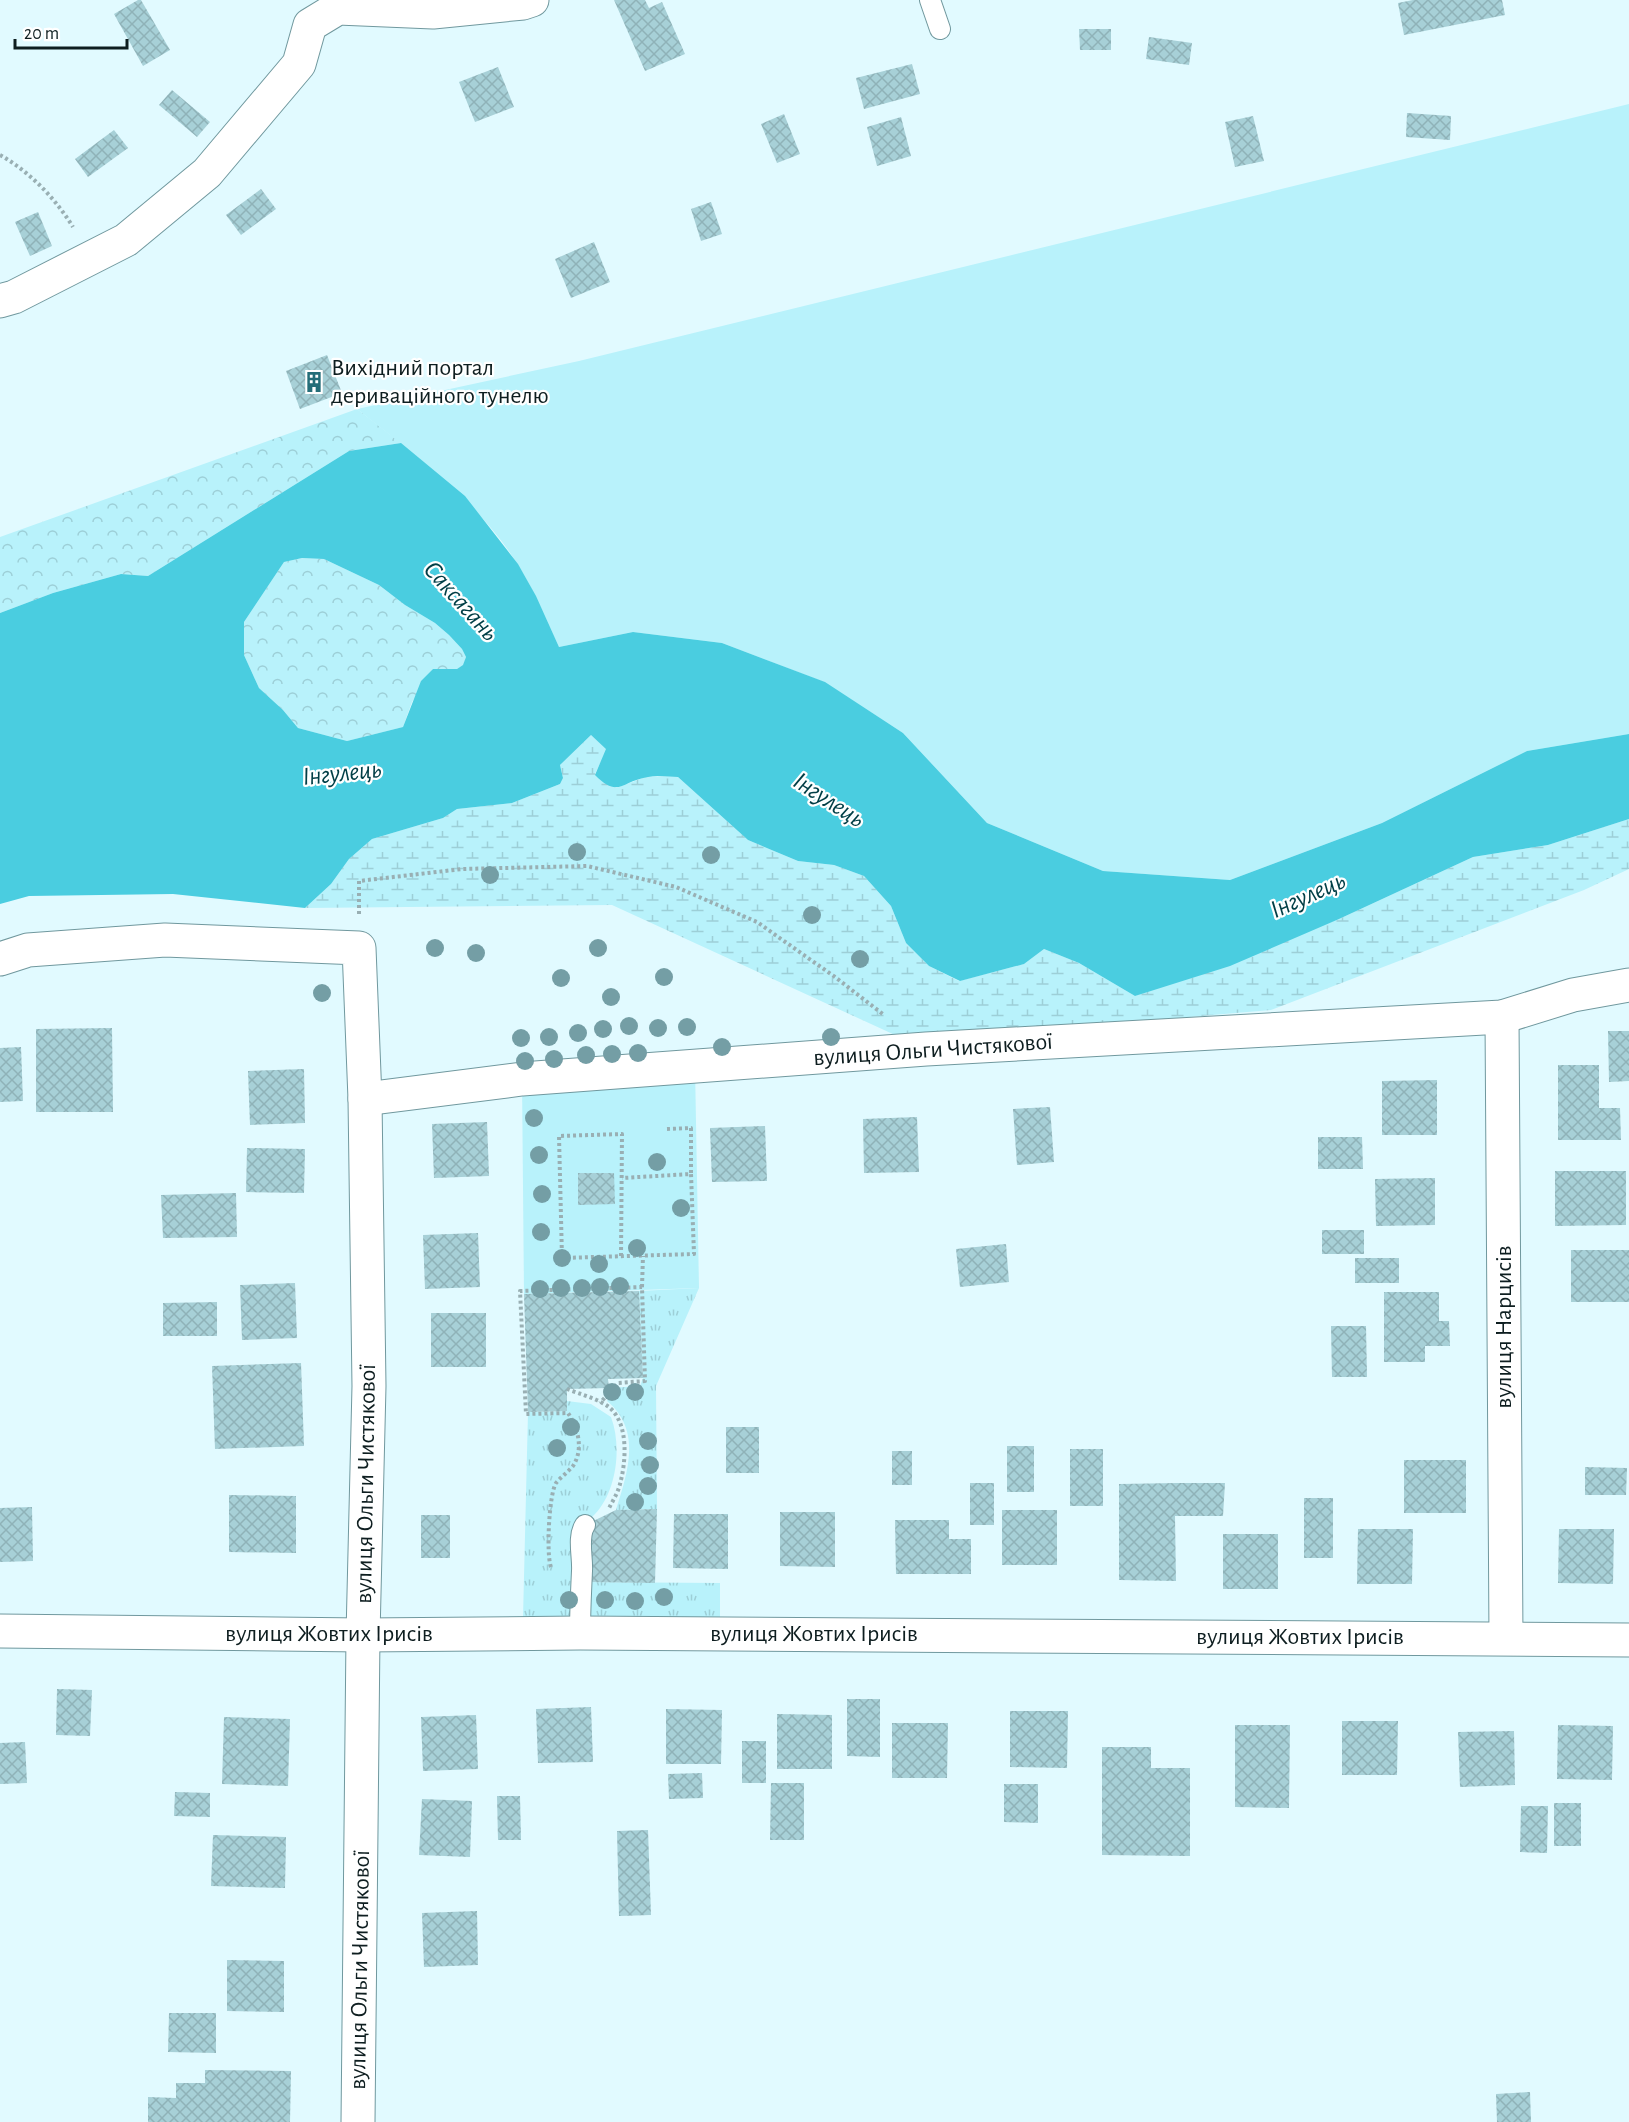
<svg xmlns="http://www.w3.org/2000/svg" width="1629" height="2122" viewBox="0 0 1629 2122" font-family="'Alegreya Sans',sans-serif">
	<defs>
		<pattern id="grass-tufts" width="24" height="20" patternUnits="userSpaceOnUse" patternTransform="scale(1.5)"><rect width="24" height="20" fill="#b8f2fb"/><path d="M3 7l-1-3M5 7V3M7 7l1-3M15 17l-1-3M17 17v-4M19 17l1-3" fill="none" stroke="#9dcfd7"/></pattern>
		<pattern id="forest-crowns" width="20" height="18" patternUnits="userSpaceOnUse" patternTransform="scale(1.5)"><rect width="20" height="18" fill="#b8f2fb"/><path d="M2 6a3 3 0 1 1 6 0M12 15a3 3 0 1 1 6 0" fill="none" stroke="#9dcfd7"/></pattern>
		<pattern id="wetland-marsh" width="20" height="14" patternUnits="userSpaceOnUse" patternTransform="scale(1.5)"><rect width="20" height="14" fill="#b8f2fb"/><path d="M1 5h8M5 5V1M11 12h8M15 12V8" fill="none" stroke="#9dcfd7"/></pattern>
		<pattern id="building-cross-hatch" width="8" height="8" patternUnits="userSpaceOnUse" patternTransform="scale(1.5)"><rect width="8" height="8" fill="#a7d0d7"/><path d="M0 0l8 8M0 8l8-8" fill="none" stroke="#8fb2b8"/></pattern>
	</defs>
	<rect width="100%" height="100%" fill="#e1faff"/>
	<g fill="url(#grass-tufts)">
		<path d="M699,1288l-43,98 1,123 -41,1c12,-38 26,-80 -9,-109l5,-9 -3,-4 31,-2 3,-8 -4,-87z"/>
		<path d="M567,1401l24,3 20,13c11,29 6,74 -16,97 -5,6 -13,10 -19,15v53l144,1v36l-197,-1 5,-206 39,-1z"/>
	</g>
	<g fill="url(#forest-crowns)">
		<path d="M357,409l44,34 -52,8 -201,125 -27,-2 -68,19 -53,20v-76z"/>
		<path d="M302,558l22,1 55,26 26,20 30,18 14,12 13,14 4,8 -2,8 -7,4h-24l-21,33 -9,25 -56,14 -49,-13 -15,-18 -24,-22 -15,-33v-33l40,-60z"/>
	</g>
	<path fill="url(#wetland-marsh)" d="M591,735l16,14 -12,25 21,14 32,-12 30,1 70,63 50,21 36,4 30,11 27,30 15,37 23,23 30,15 65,-17 20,-15 35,14 56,33 204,-77 134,-62 75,-12 81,-26v50l-45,21 -313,120 -363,31 -296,-136 -307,3 26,-24 18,-25 23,-20 71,-21 14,-9 55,-6 48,-19 3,-6 -3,-13z"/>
	<g fill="#b8f2fb">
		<path d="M1629,104v630l-102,17 -145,72 -152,57 -127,-9 -116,-48 -84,-90 -79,-51 -102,-39 -89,-11 -74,15c-13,-28 -25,-57 -41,-82 -40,-64 -103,-110 -161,-156l222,-48z"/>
		<path d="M695,1067l4,221 -175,6 -2,-215z"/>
	</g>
	<path fill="#4acde0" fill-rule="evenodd" d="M401,443l64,53 53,68 18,32 23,51 74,-15 89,11 103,39 78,51 84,90 116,48 127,9 152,-57 145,-72 102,-17v85l-81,26 -75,12 -134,62 -109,47 -95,30 -56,-33 -35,-14 -20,15 -64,17 -31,-15 -23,-23 -15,-37 -27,-30 -30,-11 -36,-4 -50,-21 -70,-63c-10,0 -21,-2 -30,0 -27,4 -29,22 -53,-2l11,-26 -15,-14 -31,30 3,13 -3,6 -48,19 -55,6 -14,9 -71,21 -23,20 -18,25 -26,24 -132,-14 -144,2 -29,8v-291l53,-20 68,-19 27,2 201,-125zM302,558l22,1 55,26 26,20 30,18 14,12 13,14 4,8 -3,8 -6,4h-24l-12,12 -18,46 -56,14 -49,-13 -15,-18 -24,-22 -15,-33v-33l40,-60z"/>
	<g fill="url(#building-cross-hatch)">
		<path d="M138,0h3l29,50 -27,16 -29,-52z"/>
		<path d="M614,0h31l4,8 13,-6 23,52 -40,17z"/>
		<path d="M1413,0h89l3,15 -101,20 -6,-32z"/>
		<path d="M1079,29h32v21h-31z"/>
		<path d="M1149,37l43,6 -3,22 -43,-6z"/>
		<path d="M912,64l8,30 -56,15 -8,-31z"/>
		<path d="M498,67l16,40 -39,15 -16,-40z"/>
		<path d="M172,90l38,32 -13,15 -38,-32z"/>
		<path d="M1407,113l44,3 -1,24 -44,-3z"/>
		<path d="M784,114l16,40 -23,9 -16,-39z"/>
		<path d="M1253,116l11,45 -29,6 -10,-45z"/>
		<path d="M901,117l10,39 -34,10 -10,-39z"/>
		<path d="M114,130l14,18 -40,29 -13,-18z"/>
		<path d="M261,189l15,20 -35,26 -15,-20z"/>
		<path d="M711,202l11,32 -21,7 -10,-32z"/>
		<path d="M38,212l14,34 -22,10 -15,-34z"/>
		<path d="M594,242l16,40 -39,16 -16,-39z"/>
		<path d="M327,355l15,38 -42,16 -14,-38z"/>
		<path d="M112,1028l1,84h-77v-83z"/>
		<path d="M1608,1031h21v50l-20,1z"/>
		<path d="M21,1047l2,54 -23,1v-54z"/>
		<path d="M1558,1065h41v43h21l1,32h-63z"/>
		<path d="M304,1069l1,54 -55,2 -2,-54z"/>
		<path d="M1437,1080v55h-55v-54z"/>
		<path d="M1050,1107l4,55 -37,3 -4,-56z"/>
		<path d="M917,1117l2,55 -55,1 -1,-54z"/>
		<path d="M487,1122l2,54 -55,2 -2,-54z"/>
		<path d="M765,1126l2,55 -55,1 -2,-54z"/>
		<path d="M1318,1137h44l1,32h-45z"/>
		<path d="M247,1148l58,1 -1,44 -58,-1z"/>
		<path d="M1555,1171h71v54l-71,1z"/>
		<path d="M578,1173h36l1,31 -37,1z"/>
		<path d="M1435,1178v47l-59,1 -1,-47z"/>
		<path d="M236,1193l1,44 -74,1 -2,-43z"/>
		<rect x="1322" y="1230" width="42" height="24"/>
		<path d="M478,1233l2,54 -55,2 -2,-54z"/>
		<path d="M1006,1244l3,38 -49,5 -4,-38z"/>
		<rect x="1571" y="1250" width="58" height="52"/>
		<rect x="1355" y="1258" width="44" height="25"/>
		<path d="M295,1283l2,55 -55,2 -2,-55z"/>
		<path d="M639,1291l4,87 -35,1 1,9 -42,1v22l-39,1 -4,-118z"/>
		<path d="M1384,1292h55v29h10l1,25h-25v16h-41z"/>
		<path d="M217,1302v34h-54v-33z"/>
		<rect x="431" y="1313" width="55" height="54"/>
		<path d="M1331,1326h35l1,51h-35z"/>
		<path d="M301,1363l3,83 -89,3 -3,-83z"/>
		<rect x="726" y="1427" width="33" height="46"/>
		<rect x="1007" y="1446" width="27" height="46"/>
		<rect x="1070" y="1449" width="33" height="57"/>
		<rect x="892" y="1451" width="20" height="34"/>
		<rect x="1404" y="1460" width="62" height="53"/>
		<path d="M1585,1467l42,1 -1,27h-41z"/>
		<rect x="970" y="1483" width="24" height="42"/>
		<path d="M1177,1483h48l-2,33h-48l1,65 -57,-1v-96z"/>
		<path d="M229,1495l67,1v57l-67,-1z"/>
		<rect x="1304" y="1498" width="29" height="60"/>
		<path d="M32,1507l1,54 -33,1v-54z"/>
		<path d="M657,1509l-2,74 -67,-1 -3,-57 31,-15z"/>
		<rect x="1002" y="1510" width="55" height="55"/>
		<path d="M780,1512h55v55l-55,-1z"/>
		<path d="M674,1514h54v55l-55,-1z"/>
		<rect x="421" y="1515" width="29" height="43"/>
		<path d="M895,1520h54v19h22v35h-75z"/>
		<path d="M1358,1529h55l-1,55h-55z"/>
		<path d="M1559,1529h55l-1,55 -55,-1z"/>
		<rect x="1223" y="1534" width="55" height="55"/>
		<path d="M57,1689l35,1 -2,46 -34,-1z"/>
		<path d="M847,1699h33v58l-33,-1z"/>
		<path d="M591,1707l2,55 -55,1 -2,-54z"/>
		<path d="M666,1709l56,1 -1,54h-55z"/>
		<path d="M1010,1711h58l-1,57 -57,-1z"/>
		<path d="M777,1714l55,1v54h-55z"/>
		<path d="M476,1715l2,54 -55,2 -2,-54z"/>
		<path d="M224,1717l66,2 -2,67 -66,-2z"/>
		<path d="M1342,1721h56l-1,54h-55z"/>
		<path d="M892,1723h56l-1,55h-55z"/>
		<path d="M1235,1725h55l-1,83 -54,-1z"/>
		<path d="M1558,1725l55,1 -1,54 -55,-1z"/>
		<path d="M1514,1731l1,54 -55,2 -2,-55z"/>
		<rect x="742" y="1741" width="24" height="42"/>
		<path d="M25,1742l2,41 -27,1v-41z"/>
		<path d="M1102,1747h49v21h39v88l-88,-1z"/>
		<path d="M702,1773l1,25 -34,1 -1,-25z"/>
		<path d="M771,1783h33v57h-34z"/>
		<path d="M1004,1784h34v39l-34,-1z"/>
		<path d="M175,1792l35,1v24l-36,-1z"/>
		<path d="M497,1796h23l1,44h-23z"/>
		<path d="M422,1799l50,2 -2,56 -51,-2z"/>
		<rect x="1554" y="1803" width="27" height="43"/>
		<path d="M1521,1806h27l-1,47 -27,-1z"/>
		<path d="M648,1830l3,85 -32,1 -2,-85z"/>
		<path d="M213,1835l73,2 -1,51 -74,-2z"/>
		<path d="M477,1911l1,54 -54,2 -2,-54z"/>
		<path d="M227,1960l57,1v51l-57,-1z"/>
		<path d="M169,2013h47v40l-48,-1z"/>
		<path d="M205,2070l86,1 -1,51h-142v-25l28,1v-15h29z"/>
		<path d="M1530,2092l1,30h-34l-1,-28z"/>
	</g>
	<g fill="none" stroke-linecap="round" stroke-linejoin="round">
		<defs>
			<g id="lane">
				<path d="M930,0l10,29"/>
				<path d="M580,1633c0,-21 1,-41 2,-62 1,-14 -5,-34 3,-46"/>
			</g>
			<g id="street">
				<path d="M0,301l14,-4 112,-57 81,-67 92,-109 11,-39 28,-17 95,4 90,-9 9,-3"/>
				<path d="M0,959l28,-9 137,-10 194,8 6,151 4,287 -6,249 -5,487"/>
				<path d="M1502,1017l4,621"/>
				<path d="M365,1099l157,-20 404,-30 576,-32 71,-22 56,-10"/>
				<path d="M0,1631l363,4 217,-2 1049,7"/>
			</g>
		</defs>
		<use href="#lane" stroke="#70989e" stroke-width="22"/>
		<use href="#street" stroke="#70989e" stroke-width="35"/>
		<g stroke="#99afb3" stroke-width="4" stroke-dasharray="3 3" stroke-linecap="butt">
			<path d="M0,155c30,17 55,43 73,72"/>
			<path d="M359,914v-33l103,-12 125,-3 89,21 81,35 78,55 49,38"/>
			<path d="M667,1129l24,-1v46"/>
			<path d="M621,1256l1,-122 -63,2 3,122 132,-4 -3,-80 -69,4"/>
			<path d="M642,1287l1,-31"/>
			<path d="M567,1389c13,5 32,10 43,19 19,17 16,54 10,76 -2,9 -8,18 -12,26"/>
			<path d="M551,1567c-5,-12 -2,-73 5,-84 5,-6 12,-11 17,-17 11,-17 5,-38 -5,-53l-42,1 -6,-123 122,-4 3,94 -27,2 -18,20"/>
		</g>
		<use href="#lane" stroke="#fff" stroke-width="20"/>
		<use href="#street" stroke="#fff" stroke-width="33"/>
	</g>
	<g fill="#749ea5">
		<circle cx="577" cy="852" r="9"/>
		<circle cx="711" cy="855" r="9"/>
		<circle cx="490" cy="875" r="9"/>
		<circle cx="812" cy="915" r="9"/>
		<circle cx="435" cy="948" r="9"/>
		<circle cx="598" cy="948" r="9"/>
		<circle cx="476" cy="953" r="9"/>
		<circle cx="860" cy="959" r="9"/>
		<circle cx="664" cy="977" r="9"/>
		<circle cx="561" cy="978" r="9"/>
		<circle cx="322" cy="993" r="9"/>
		<circle cx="611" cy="997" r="9"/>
		<circle cx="629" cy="1026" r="9"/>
		<circle cx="687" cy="1027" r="9"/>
		<circle cx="658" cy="1028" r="9"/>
		<circle cx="603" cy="1029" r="9"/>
		<circle cx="578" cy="1033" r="9"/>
		<circle cx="549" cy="1037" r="9"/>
		<circle cx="831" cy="1037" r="9"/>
		<circle cx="521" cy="1038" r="9"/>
		<circle cx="722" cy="1047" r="9"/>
		<circle cx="638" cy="1053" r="9"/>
		<circle cx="612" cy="1054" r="9"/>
		<circle cx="586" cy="1055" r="9"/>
		<circle cx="554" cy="1059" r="9"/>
		<circle cx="525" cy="1061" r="9"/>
		<circle cx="534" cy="1118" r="9"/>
		<circle cx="539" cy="1155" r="9"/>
		<circle cx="657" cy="1162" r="9"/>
		<circle cx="542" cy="1194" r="9"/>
		<circle cx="681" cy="1208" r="9"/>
		<circle cx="541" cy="1232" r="9"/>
		<circle cx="637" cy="1248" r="9"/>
		<circle cx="562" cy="1258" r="9"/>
		<circle cx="599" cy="1264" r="9"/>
		<circle cx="620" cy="1286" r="9"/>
		<circle cx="600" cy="1287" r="9"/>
		<circle cx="561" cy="1288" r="9"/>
		<circle cx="582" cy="1288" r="9"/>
		<circle cx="540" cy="1289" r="9"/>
		<circle cx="612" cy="1392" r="9"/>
		<circle cx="635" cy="1392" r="9"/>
		<circle cx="571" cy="1427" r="9"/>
		<circle cx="648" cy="1441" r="9"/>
		<circle cx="557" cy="1448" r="9"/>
		<circle cx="650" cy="1465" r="9"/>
		<circle cx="648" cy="1486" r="9"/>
		<circle cx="635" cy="1502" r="9"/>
		<circle cx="664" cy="1597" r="9"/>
		<circle cx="569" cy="1600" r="9"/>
		<circle cx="605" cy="1600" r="9"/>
		<circle cx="635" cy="1601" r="9"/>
	</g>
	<defs>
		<symbol id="building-bare" viewBox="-9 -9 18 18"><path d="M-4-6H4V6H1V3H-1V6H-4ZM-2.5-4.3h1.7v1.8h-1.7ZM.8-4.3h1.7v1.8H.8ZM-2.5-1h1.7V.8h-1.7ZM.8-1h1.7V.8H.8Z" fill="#246d78" stroke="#fff" stroke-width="2.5" paint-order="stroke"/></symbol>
	</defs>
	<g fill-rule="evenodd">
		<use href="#building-bare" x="299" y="367" width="30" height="30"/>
	</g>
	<g text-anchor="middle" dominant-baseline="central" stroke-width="4.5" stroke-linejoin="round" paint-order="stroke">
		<g font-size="24" fill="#0e1e20" stroke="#fff" text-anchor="start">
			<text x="331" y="368">Вихідний портал<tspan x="331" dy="28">дериваційного тунелю</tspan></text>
		</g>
		<g font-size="24" fill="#0e1e20" stroke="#fff">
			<text transform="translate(933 1050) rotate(-4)">вулиця Ольги Чистякової</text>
			<text transform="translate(1504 1327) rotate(-90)">вулиця Нарцисів</text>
			<text transform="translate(366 1484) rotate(-89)">вулиця Ольги Чистякової</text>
			<text x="329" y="1634">вулиця Жовтих Ірисів</text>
			<text x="814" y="1634">вулиця Жовтих Ірисів</text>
			<text x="1300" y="1637">вулиця Жовтих Ірисів</text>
			<text transform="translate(360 1970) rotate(-89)">вулиця Ольги Чистякової</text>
		</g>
		<g font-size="26" font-style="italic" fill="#003e46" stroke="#fff">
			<text transform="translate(461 601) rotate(48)">Саксагань</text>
			<text transform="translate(342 773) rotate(-6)">Інгулець</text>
			<text transform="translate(829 800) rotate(33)">Інгулець</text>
			<text transform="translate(1308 895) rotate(-24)">Інгулець</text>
		</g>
	</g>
	<path d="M15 39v9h112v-9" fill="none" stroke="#0e1e20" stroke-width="3"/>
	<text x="24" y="39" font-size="18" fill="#0e1e20" stroke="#ffffff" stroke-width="4.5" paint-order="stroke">20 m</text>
</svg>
